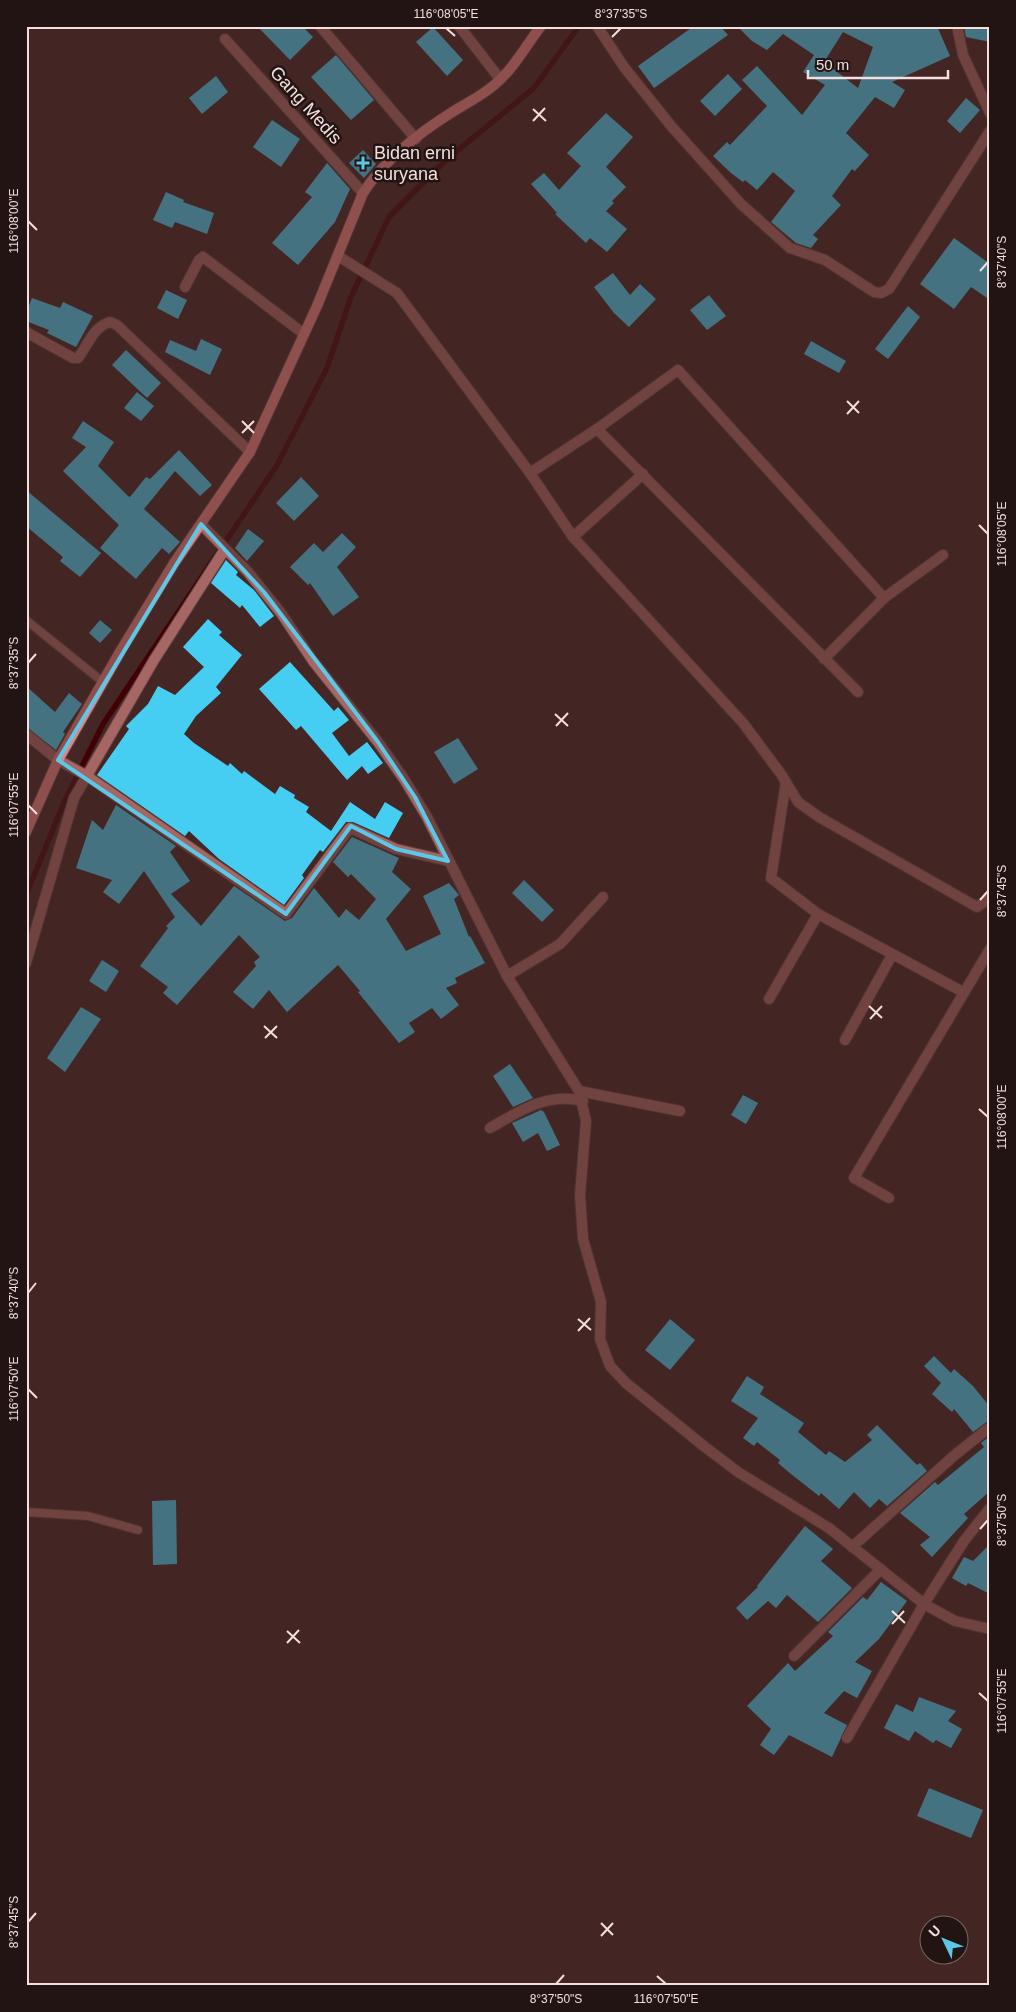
<svg xmlns="http://www.w3.org/2000/svg" width="1016" height="2012" viewBox="0 0 1016 2012" font-family="Helvetica,sans-serif">
	<rect width="100%" height="100%" fill="#442625"/>
	<g fill="none" stroke-linecap="round" stroke-linejoin="round">
		<path stroke="#420006" stroke-width="5.5" d="M26,895l39,-95 38,-76 174,-259 50,-97 24,-71 38,-80 58,-58 87,-71 45,-62"/>
	</g>
	<g fill="#45cef2" fill-rule="evenodd">
		<path d="M257,26h45l11,11 -23,23z"/>
		<path d="M694,26h26l8,9 -74,53 -16,-22z"/>
		<path d="M737,26h200l13,30 -58,26 13,8 -11,18 -19,-11 -29,36 23,22 -14,16 -3,-2 -20,27 9,9 -28,30 5,4 -7,9 -15,-5 -25,-21 24,-31 -22,-19 -16,18 -12,-10 -2,2 -12,-9 -18,-17 14,-14 3,3 37,-39 -25,-26 15,-14 45,49 23,-30 -22,-13 11,-17 -31,-21 -16,16 -15,-9zM843,32l30,15 -15,41 -39,-30 5,4z"/>
		<path d="M964,26h26v16l-24,-5z"/>
		<path d="M433,27l30,33 -16,16 -31,-34z"/>
		<path d="M336,55l38,45 -23,20 -40,-43z"/>
		<path d="M728,74l14,15 -27,27 -15,-15z"/>
		<path d="M216,76l12,16 -26,22 -13,-16z"/>
		<path d="M966,98l14,12 -20,23 -13,-12z"/>
		<path d="M606,113l27,24 -27,30 20,20 -14,14 2,2 -8,8 21,18 -20,23 -17,-14 -4,5 -31,-29 2,-1 -26,-29 13,-11 15,17 22,-24 -14,-13z"/>
		<path d="M272,120l28,19 -19,28 -28,-20z"/>
		<path d="M363,150l13,14 -12,14 -15,-15z"/>
		<path d="M327,163l23,26 -15,33 -37,43 -26,-22 40,-46 -7,-5z"/>
		<path d="M166,192l18,8 -1,2 31,11 -7,21 -32,-12 -3,6 -19,-8z"/>
		<path d="M954,238l36,26v36l-19,-13 -17,22 -34,-25z"/>
		<path d="M613,273l17,22 10,-11 16,15 -27,28 -15,-14 -20,-26z"/>
		<path d="M166,290l21,10 -9,19 -21,-11z"/>
		<path d="M709,295l17,21 -19,14 -17,-20z"/>
		<path d="M32,298l28,10 3,-6 30,14 -17,31 -29,-14 2,-3 -23,-9v-8z"/>
		<path d="M908,306l12,11 -32,42 -13,-10z"/>
		<path d="M201,339l21,10 -12,26 -45,-23 5,-12 26,11z"/>
		<path d="M811,341l35,20 -7,12 -35,-19z"/>
		<path d="M126,350l35,33 -14,15 -35,-33z"/>
		<path d="M137,392l17,14 -13,15 -17,-13z"/>
		<path d="M83,421l31,21 -16,24 30,30 2,1 16,-20 4,2 29,-29 33,35 -12,11 -25,-25 -31,38 36,33 -11,12 -7,-6 -26,31 -36,-31 19,-23 -56,-54 23,-24 -14,-9z"/>
		<path d="M301,477l18,19 -25,25 -18,-18z"/>
		<path d="M26,490l75,63 -21,24 -20,-16 3,-4 -37,-31z"/>
		<path d="M248,529l16,12 -17,20 -12,-13z"/>
		<path d="M342,533l14,14 -19,20 22,30 -26,19 -23,-33 -2,2 -18,-18 24,-24 9,9z"/>
		<path d="M226,560l12,12 -2,3 18,15 20,26 -14,11 -18,-22 -2,3 -29,-25z"/>
		<path d="M208,619l14,13 -3,3 23,20 -26,32 5,6 -25,23 -12,18 10,9 34,23 2,-3 12,11 2,-3 31,23 5,-8 15,9 -1,3 15,9 -3,5 25,19 19,-29 25,17 10,-17 18,11 -14,25 -36,-16h-7l-23,30 -3,-2 -18,25 2,3 -20,27 -65,-46 -30,-28 -4,5 -88,-61 32,-46 -3,-3 22,-22 10,-18 17,9 29,-28 -21,-20z"/>
		<path d="M100,620l12,10 -12,13 -11,-10z"/>
		<path d="M290,662l44,49 4,-4 11,13 -17,13 17,23 18,-14 16,21 -15,11 -6,-8 -15,14 -46,-54 -5,4 -37,-41z"/>
		<path d="M26,686l29,26 14,-19 13,11 -19,28 2,2 -9,16 -30,-23z"/>
		<path d="M458,738l20,31 -24,15 -20,-32z"/>
		<path d="M116,805l60,41 -6,6 20,29 -19,13 30,32 33,-40 51,35 7,-3 22,-30 25,30 7,-9 13,11 17,-21 -25,-25 -3,3 -15,-15 19,-25 47,21 -7,14 19,17 -25,30 20,32 35,-17 -18,-38 26,-13 10,12 -5,4 15,38 1,-1 15,27 -30,15 2,5 -11,5 13,17 -18,14 -9,-11 -23,15 6,9 -16,11 -41,-51 2,-1 -22,-26 -51,47 -18,-22 -16,19 -20,-17 23,-26 -2,-4 6,-5 -21,-22 -62,70 -14,-12 5,-6 -28,-21 28,-38 -2,-2 9,-9 -31,-46 -25,33 -16,-12 9,-12 -36,-12 16,-48 11,10z"/>
		<path d="M524,880l30,30 -12,12 -30,-29z"/>
		<path d="M102,960l17,11 -13,21 -17,-11z"/>
		<path d="M81,1007l20,12 -36,53 -18,-14z"/>
		<path d="M510,1064l23,34 -20,9 -20,-31z"/>
		<path d="M743,1095l15,8 -12,21 -15,-9z"/>
		<path d="M541,1110l3,2 16,33 -13,6 -9,-18 -15,9 -11,-19z"/>
		<path d="M670,1319l25,21 -25,30 -25,-20z"/>
		<path d="M934,1356l17,17 3,-4 19,17 17,21v13l-17,12 -19,-23 -2,3 -20,-18 9,-11 -17,-17z"/>
		<path d="M747,1376l17,11 -4,7 44,29 -6,9 28,23 3,-4 16,11 27,-22 -5,-5 10,-10 40,40 3,-2 7,8 -40,35 -8,-7 -9,9 -16,-16 -15,17 -18,-16 -2,3 -28,-22 -13,-11 2,-3 -23,-18 -3,4 -11,-8 15,-20 -27,-17z"/>
		<path d="M990,1436v55l-26,23 4,4 -36,39 -12,-12 10,-8 -30,-24 35,-31 3,3 46,-38 -3,-4z"/>
		<path d="M176,1500l1,64 -24,1 -1,-64z"/>
		<path d="M805,1526l28,23 -12,12 31,27 -34,34 -31,-27 -11,13 -8,-7 -21,19 -11,-12 22,-21 -1,-1z"/>
		<path d="M990,1544v50l-22,-11 -2,3 -14,-8 12,-21 9,4z"/>
		<path d="M881,1582l26,19 -28,38 -24,23 17,9 -15,27 -13,-7 -20,22 23,12 -15,32 -43,-22 -15,20 -14,-10 11,-16 -24,-23 41,-43 7,8 38,-35 -5,-4 35,-35 4,3z"/>
		<path d="M919,1697l37,14 -8,10 14,8 -11,19 -15,-8 -3,3 -18,-12 -6,10 -25,-13 12,-24 17,8z"/>
		<path d="M929,1788l54,22 -12,28 -54,-22z"/>
	</g>
	<g fill="none" stroke-linecap="round" stroke-linejoin="round">
		<defs>
			<g id="lane">
				<path d="M26,620l77,62"/>
				<path d="M26,1512l62,4 50,14"/>
			</g>
			<g id="street">
				<path d="M320,26l96,113"/>
				<path d="M459,26l41,53"/>
				<path d="M597,26l27,41 48,60 69,77 49,44 35,12 49,32 7,1 8,-4 101,-158"/>
				<path d="M957,26l6,29 27,58"/>
				<path d="M225,39l138,154"/>
				<path d="M338,256l59,37 133,180 43,64 170,186 38,51 17,28 21,15 158,90 13,-9"/>
				<path d="M185,287l14,-27 4,-3 101,77"/>
				<path d="M26,332l47,26h5c10,-13 15,-31 32,-36l7,3 133,127"/>
				<path d="M597,429l261,263"/>
				<path d="M530,473l67,-44 81,-59 206,228"/>
				<path d="M201,524l47,48 33,41 32,48 65,81 26,37 23,38 80,159 72,115 7,30 -6,74 3,44 18,63 -1,37 10,27 16,17 79,64 33,25 91,56 95,76 31,17 35,8"/>
				<path d="M573,537l70,-63"/>
				<path d="M824,659l60,-61 59,-43"/>
				<path d="M26,734l32,26 29,16 199,138 64,-86 46,21 52,12"/>
				<path d="M786,782l-15,96 47,36 145,78"/>
				<path d="M26,963l48,-165 80,-138 71,-111"/>
				<path d="M507,976l53,-32 43,-47"/>
				<path d="M769,999l49,-85"/>
				<path d="M845,1040l47,-85"/>
				<path d="M579,1091l101,20"/>
				<path d="M490,1128c30,-17 57,-36 93,-27"/>
				<path d="M889,1198l-35,-20 136,-229"/>
				<path d="M852,1547l104,-93 34,-27"/>
				<path d="M794,1656l87,-87"/>
				<path d="M847,1738l77,-134 40,-63 26,-33"/>
			</g>
			<path id="secondary" d="M26,832l32,-72 63,-110 53,-87 76,-111 67,-146 46,-113c22,-34 57,-61 91,-82 13,-8 27,-15 39,-25 20,-16 32,-39 48,-60"/>
		</defs>
		<use href="#lane" stroke="#604442" stroke-width="10"/>
		<use href="#street" stroke="#604442" stroke-width="12"/>
		<use href="#secondary" stroke="#604442" stroke-width="12"/>
		<use href="#lane" stroke="#a66663" stroke-width="8"/>
		<use href="#street" stroke="#a66663" stroke-width="10"/>
		<use href="#secondary" stroke="#e8827f" stroke-width="10"/>
	</g>
	<path d="M0 0H1016V2012H0ZM201,524l63,68 114,150 37,55 33,64 -52,-12 -45,-23 -65,88 -228,-154z" fill="#442625" fill-opacity=".55" fill-rule="evenodd"/>
	<path fill="none" stroke="#5ac8e6" stroke-width="4" stroke-linejoin="round" d="M201,524l63,68 114,150 37,55 33,64 -52,-12 -45,-23 -65,88 -228,-154z"/>
	<path fill="none" stroke="#f3dfdd" stroke-width="2" d="M446,28l9,8M612,37l9,-9M533,109l13,12M533,121l12,-13M28,221l9,9M980,271l8,-9M847,401l12,12M847,414l12,-13M242,421l12,12M242,433l12,-12M979,525l9,9M28,663l8,-9M555,714l13,12M556,726l12,-13M28,805l9,9M980,900l8,-9M869,1006l13,12M870,1019l12,-13M264,1026l13,12M265,1038l12,-12M979,1109l9,8M28,1293l8,-10M578,1319l13,11M578,1331l12,-13M28,1389l9,9M980,1529l8,-9M892,1611l13,12M892,1624l12,-13M287,1631l13,12M287,1643l12,-13M979,1693l9,8M28,1922l8,-9M601,1923l12,12M601,1936l12,-13M657,1976l9,8M556,1984l8,-9"/>
	<path fill="#5ac8e6" stroke="#211413" stroke-width="2" d="M360.5 155.5h5v5h5v5h-5v5h-5v-5h-5v-5h5z"/>
	<g text-anchor="middle" dominant-baseline="central" stroke-width="5" stroke-linejoin="round" paint-order="stroke">
		<g font-size="18" fill="#f3dfdd" stroke="#211413">
			<text transform="translate(306 105) rotate(48)">Gang Medis</text>
		</g>
		<g font-size="18" fill="#f3dfdd" stroke="#211413" text-anchor="start">
			<text x="374" y="153">Bidan erni<tspan x="374" dy="21">suryana</tspan></text>
		</g>
	</g>
	<rect width="1016" height="2012" fill="none" stroke="#211413" stroke-width="55"/>
	<g transform="translate(944 1940) rotate(313)"><circle r="24" fill="#211413" stroke="#756564"/>
	<path d="M0-4L9 19L0 12L-9 19Z" fill="#5ac8e6"/>
	<text y="-8" font-size="14" font-weight="bold" text-anchor="middle" fill="#f3dfdd">U</text>
	</g>
	<path d="M808 70v8h140v-8" fill="none" stroke="#f3dfdd" stroke-width="2.5"/>
	<text x="816" y="70" font-size="15" fill="#f3dfdd" stroke="#211413" stroke-width="4" paint-order="stroke">50 m</text>
	<rect x="28" y="28" width="960" height="1956" fill="none" stroke="#f3dfdd" stroke-width="2"/>
	<g font-size="12" text-anchor="middle" fill="#f3dfdd">
		<text x="446" y="18">116°08'05"E</text>
		<text x="621" y="18">8°37'35"S</text>
		<text transform="translate(14 221) rotate(-90)" y="4">116°08'00"E</text>
		<text transform="translate(1002 262) rotate(-90)" y="4">8°37'40"S</text>
		<text transform="translate(1002 534) rotate(-90)" y="4">116°08'05"E</text>
		<text transform="translate(14 663) rotate(-90)" y="4">8°37'35"S</text>
		<text transform="translate(14 805) rotate(-90)" y="4">116°07'55"E</text>
		<text transform="translate(1002 891) rotate(-90)" y="4">8°37'45"S</text>
		<text transform="translate(1002 1117) rotate(-90)" y="4">116°08'00"E</text>
		<text transform="translate(14 1293) rotate(-90)" y="4">8°37'40"S</text>
		<text transform="translate(14 1389) rotate(-90)" y="4">116°07'50"E</text>
		<text transform="translate(1002 1520) rotate(-90)" y="4">8°37'50"S</text>
		<text transform="translate(1002 1701) rotate(-90)" y="4">116°07'55"E</text>
		<text transform="translate(14 1922) rotate(-90)" y="4">8°37'45"S</text>
		<text x="556" y="2003">8°37'50"S</text>
		<text x="666" y="2003">116°07'50"E</text>
	</g>
</svg>
